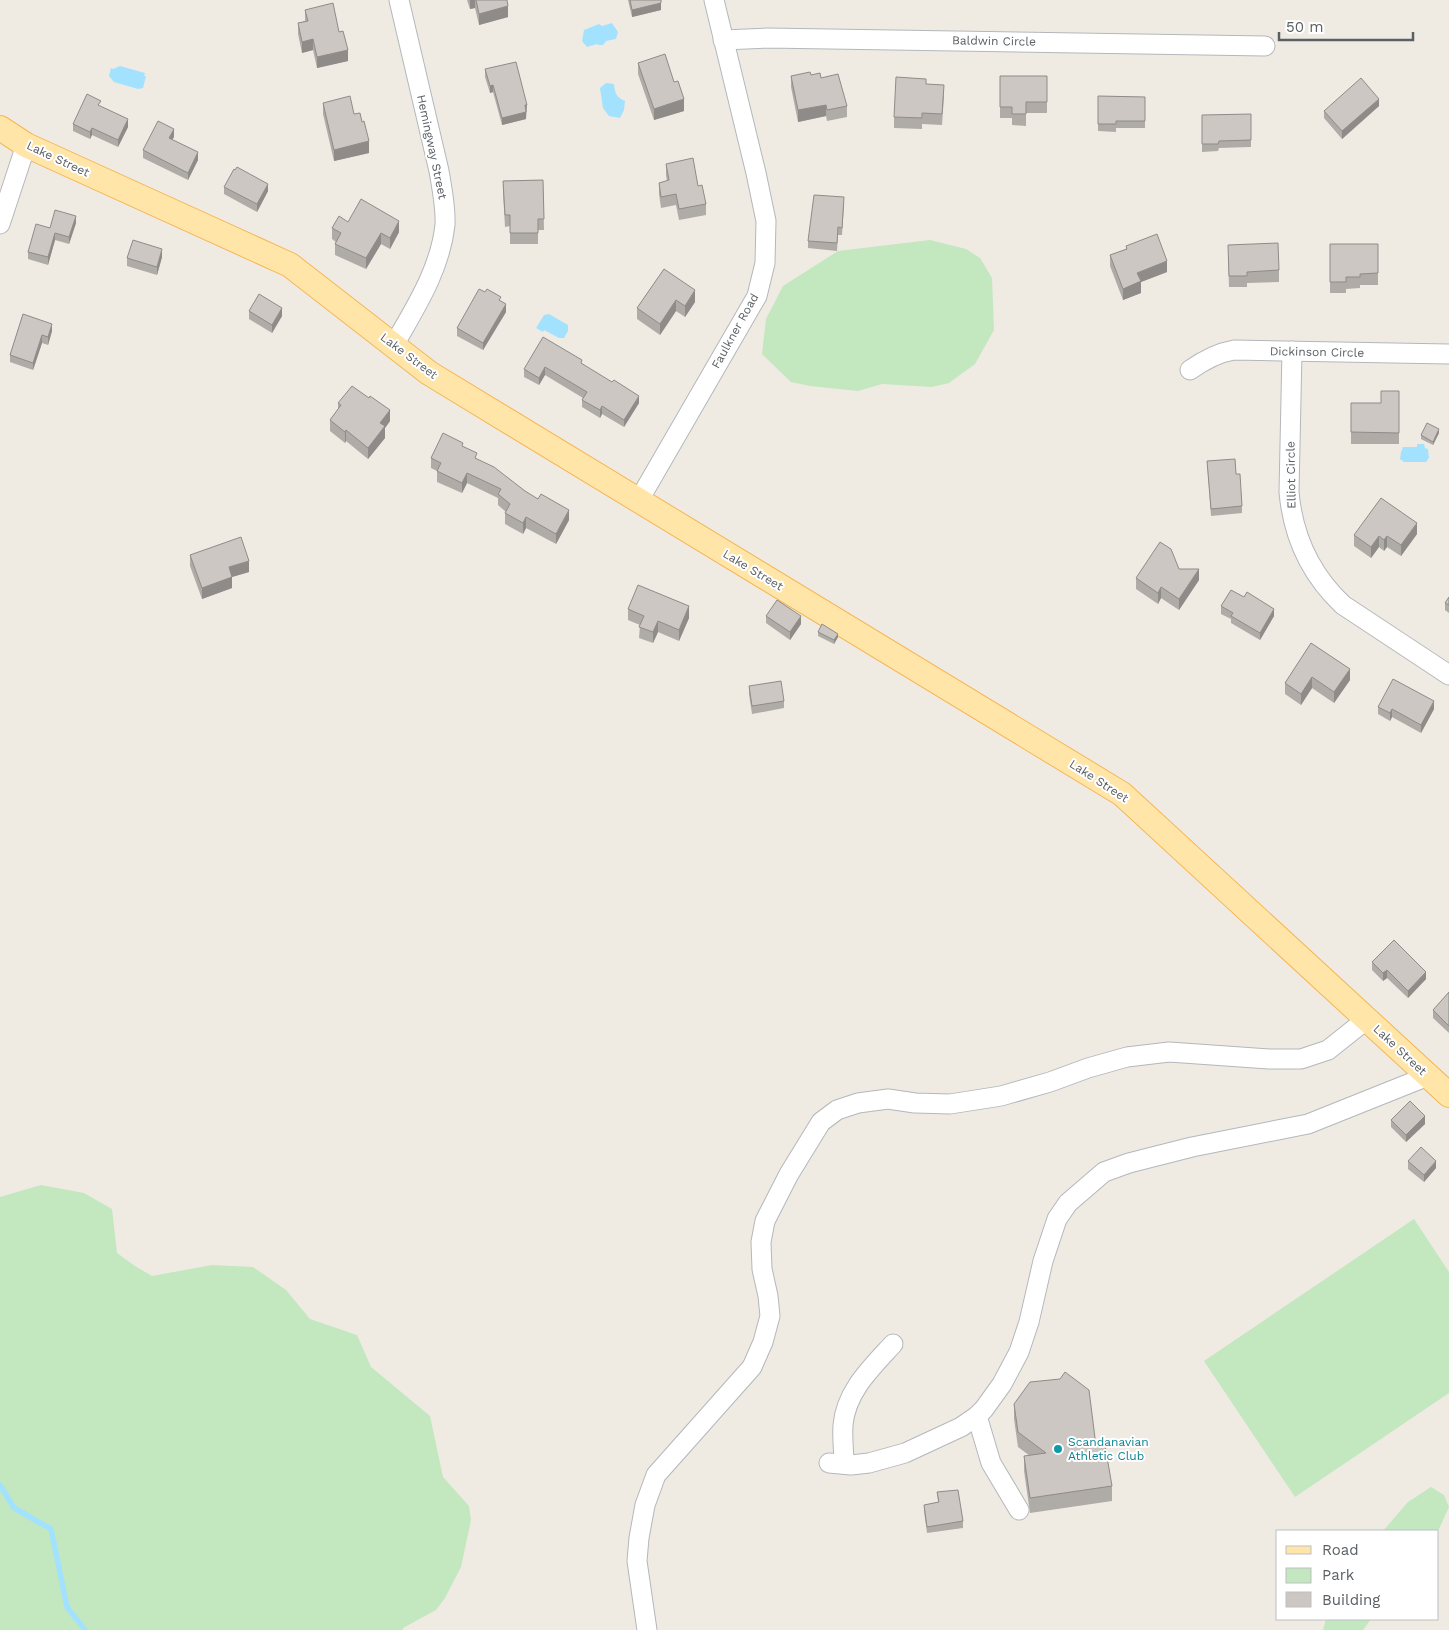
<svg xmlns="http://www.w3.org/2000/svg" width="1449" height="1630" viewBox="0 0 1449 1630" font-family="'Work Sans',sans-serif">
	<rect width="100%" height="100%" fill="#efebe3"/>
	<g fill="#c3e7be">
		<path d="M930,240l36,9 14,9 12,20 2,52 -19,34 -26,19 -17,4 -50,-3 -24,7 -48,-5 -19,-4 -29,-28 4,-35 17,-33 55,-35z"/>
		<path d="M41,1185l43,8 28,16 5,44 18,13 17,10 60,-11 41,2 33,23 24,29 47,16 14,32 59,49 13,61 26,29 2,14 -10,47 -16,31 -9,12 -33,18v2h-403v-433z"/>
		<path d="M1414,1219l35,53v121l-154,104 -91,-136z"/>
		<path d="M1431,1487l13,8 5,12 -11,24h-55l25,-29z"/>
		<path d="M1326,1619h45l-8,11h-40z"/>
	</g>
	<g fill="#a3e2ff">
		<path d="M612,23l6,9 -2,7 -10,2 -3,4h-4l-2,-1 -10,3 -5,-6 2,-11 15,-6 3,2z"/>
		<path d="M120,66l25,7 -1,3h2l-3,12 -5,1 -24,-7 -5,-6 2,-8 2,1z"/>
		<path d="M606,83l8,1c1,9 2,13 11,17l-1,9 -4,8 -11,-2 -6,-8 -3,-20z"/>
		<path d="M549,314l19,11v6l-4,7h-5l-15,-8 -1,2 -7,-4 8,-13z"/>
		<path d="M1417,444h7l1,4 3,1 1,9 -3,4h-22l-4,-3 1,-7 2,-5h14z"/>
	</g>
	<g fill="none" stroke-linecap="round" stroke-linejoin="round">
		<path stroke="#a3e2ff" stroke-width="5.5" d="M0,1485l14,23 37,21 16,78 18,23"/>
		<defs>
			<g id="minor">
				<path d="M723,40l44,-2 498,8"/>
				<path d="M0,224l26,-79"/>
				<path d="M394,345c21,-37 46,-75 51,-120 1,-18 -3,-36 -6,-54l-40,-171"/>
				<path d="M1292,351l-3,141c4,45 21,82 54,113l106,70"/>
				<path d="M1190,370c14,-10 27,-17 44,-20l215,4"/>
				<path d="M639,500l118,-204 8,-33 1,-42 -10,-48 -42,-173"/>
				<path d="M977,1416l14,47 28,47"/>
				<path d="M829,1463l22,2 18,-2 36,-10 56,-26 16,-11 7,-7 18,-25 17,-32 10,-30 14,-61 14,-42 11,-16 36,-31 25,-9 63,-16 116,-23 120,-48"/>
				<path d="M844,1464c0,-12 -2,-26 -1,-39 3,-34 29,-58 50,-81"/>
				<path d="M647,1630l-10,-69 2,-23 6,-33 11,-30 96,-108 11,-25 7,-26 -2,-20 -6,-27 -1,-27 4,-21 24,-47 32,-52 16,-12 21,-7 30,-4 27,4 35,1 51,-8 49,-14 38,-14 39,-11 42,-5 100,7h32l27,-9 39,-31"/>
			</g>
			<path id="major" d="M0,128l26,17 264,120 139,108 693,421 327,301"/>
		</defs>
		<use href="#minor" stroke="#b4b7bb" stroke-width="21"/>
		<use href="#major" stroke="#f7b554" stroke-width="26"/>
		<use href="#minor" stroke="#fff" stroke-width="19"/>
		<use href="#major" stroke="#ffe6a8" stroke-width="24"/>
	</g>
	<g fill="#afaba7">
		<path d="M467,0h40l1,17 -29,8 -4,-17 -5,1z"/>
		<path d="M628,0h33v10l-29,7z"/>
		<path d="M305,10l34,22 9,29 -31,7 -4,-18 -11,3 -4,-19v-11l7,-2z"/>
		<path d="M638,63l36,19 10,29 -30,9 -16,-46z"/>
		<path d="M485,69l42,43h-1v7l-24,6 -9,-33 -3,1 -5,-16z"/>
		<path d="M811,75l10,3 26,28v11l-20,4 -1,-5 -28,6 -7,-35v-11z"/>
		<path d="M1000,76h47v37h-21v13l-14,-1v-7h-12z"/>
		<path d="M926,84l18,12 -2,29 -20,-1v5l-28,-1v-11z"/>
		<path d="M1098,96l47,1v31h-29v4l-18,-1z"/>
		<path d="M323,103l31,11 15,39 -35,8 -11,-47z"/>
		<path d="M1379,106l-37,33 -18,-21v-7z"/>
		<path d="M101,107l27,20 -10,20 -26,-12 -2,4 -17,-8v-7z"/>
		<path d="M1202,115l49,25v7l-32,1 -1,3 -16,1z"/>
		<path d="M174,137l-2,2 26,21 -10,20 -45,-22v-8z"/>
		<path d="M666,164l32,22 8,18v11l-27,5 -3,-15 -15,3 -2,-14v-11l8,-2 -1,-6z"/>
		<path d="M543,180l1,50h-6v14h-28v-18l-5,1 -2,-35v-11z"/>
		<path d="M224,187l44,4 -11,21 -33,-18z"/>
		<path d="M844,205l-2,30h-4l-1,16 -29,-3v-7z"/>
		<path d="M348,222l51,10 -9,17 -9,-5 -15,25 -31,-14v-11l1,-2 -4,-3v-11z"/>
		<path d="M76,223l-7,21 -14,-4 -7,25 -20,-6v-7l22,-24z"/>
		<path d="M1330,244h48v41h-18v3l-14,1v4h-16z"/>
		<path d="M1126,246l41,26 -26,10v11l-18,7 -13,-34v-11l16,-6z"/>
		<path d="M1228,256l51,14v12l-32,1v4h-18z"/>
		<path d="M162,257l-5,18 -30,-9v-8z"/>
		<path d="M664,269l31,33 -10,15 -9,-6 -16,24 -23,-16v-11z"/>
		<path d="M501,301l5,11 -23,38 -26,-14v-8z"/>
		<path d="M249,311l33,5 -10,17 -23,-14z"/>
		<path d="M23,314l29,17 -4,14 -6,-2 -9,27 -23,-8v-7z"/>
		<path d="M582,364l57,39 -15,24 -22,-13 -2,4 -18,-11v-7l1,-2 -38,-23 -6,10 -15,-8v-8z"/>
		<path d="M1399,391v53h-48v-41h30z"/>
		<path d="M338,403l52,18 -5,7v10l-17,21 -22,-18 -1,2 -15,-12v-11l8,-11z"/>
		<path d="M1439,433l-6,12 -12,-6v-4z"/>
		<path d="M463,447l14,12 92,61 -13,24 -30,-16 -3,6 -18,-10v-11l1,-1 -8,-7v-7l-31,-15 -5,10 -25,-11v-11l-6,-3v-10z"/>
		<path d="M1207,461l29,13 6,32v7l-31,3z"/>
		<path d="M1417,534l-16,22 -14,-9 -3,4 -5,-4 -8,11 -17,-12v-11z"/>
		<path d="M190,555l59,17 -17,5v11l-30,11 -12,-33z"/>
		<path d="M1179,569l20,11 -20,30 -18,-12 -3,6 -22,-15v-11z"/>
		<path d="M1449,597v16l-4,-3v-7z"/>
		<path d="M1221,606l53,10 -14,24 -29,-17v-4l-10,-5z"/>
		<path d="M628,609l61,9 -10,23 -21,-9 -5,11 -14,-5 1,-13 -12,-5z"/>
		<path d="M766,616l35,8 -11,16 -24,-17z"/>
		<path d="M818,632l20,5 -4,7 -16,-8z"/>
		<path d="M1311,643l39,37 -16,23 -22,-15 -11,17 -16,-11v-11z"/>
		<path d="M749,686l35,15v7l-32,6 -3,-20z"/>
		<path d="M1378,707l56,2 -13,24 -29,-16 -2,4 -12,-7z"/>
		<path d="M1372,962l54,17 -18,19 -21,-20 -4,3 -11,-11z"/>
		<path d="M1449,992v41l-16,-15v-8z"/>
		<path d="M1391,1120l34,4 -19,18 -15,-15z"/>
		<path d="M1408,1161l28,7 -12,14 -16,-13z"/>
		<path d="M1014,1404l82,42 16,40v15l-82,12 -6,-42v-15h6l-12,-9 -4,-28z"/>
		<path d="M937,1492l26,29v7l-36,5 -3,-22v-6l14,-3z"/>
	</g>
	<g fill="#8f8b88">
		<path d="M470,0h5v8l-5,1z"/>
		<path d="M661,3v7l-29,7v-7z"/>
		<path d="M508,6v11l-29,8v-11z"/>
		<path d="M313,39v11l-11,3v-11z"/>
		<path d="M348,50v11l-31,7v-11z"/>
		<path d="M493,85v7l-3,1v-7z"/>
		<path d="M684,99v12l-30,9v-11z"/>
		<path d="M1379,99v7l-37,33v-8z"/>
		<path d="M525,105h2l-1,14 -24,6v-7z"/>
		<path d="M826,105v11l-28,6v-12z"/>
		<path d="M128,119v8l-10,20v-7z"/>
		<path d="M92,128v7l-2,4v-7z"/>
		<path d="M174,129v8l-5,8v-7z"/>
		<path d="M369,141v12l-35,8v-11z"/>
		<path d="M198,152v8l-10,20v-7z"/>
		<path d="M268,184v7l-11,21v-8z"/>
		<path d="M76,216v7l-7,21v-7z"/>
		<path d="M399,221v11l-9,17v-11z"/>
		<path d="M55,233v7l-7,25v-8z"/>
		<path d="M381,233v11l-15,25v-11z"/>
		<path d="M162,249v8l-5,18v-8z"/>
		<path d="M1167,261v11l-26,10v11l-18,7v-11l14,-16z"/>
		<path d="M695,290v12l-10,15v-11z"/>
		<path d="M676,300v11l-16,24v-11z"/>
		<path d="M506,304v8l-23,38v-7z"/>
		<path d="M282,308v8l-10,17v-8z"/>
		<path d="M52,324v7l-4,14v-8z"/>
		<path d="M42,335v8l-9,27v-7z"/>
		<path d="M545,367v8l-6,10v-7z"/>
		<path d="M639,396v7l-15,24v-7z"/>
		<path d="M602,406v8l-2,4v-8z"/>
		<path d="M390,410v11l-5,7v10l-17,21v-11l12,-25z"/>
		<path d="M1439,429v4l-6,12v-3z"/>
		<path d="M346,430v11l-1,2v-11z"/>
		<path d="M467,473v10l-5,10v-10z"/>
		<path d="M569,510v10l-13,24v-10z"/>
		<path d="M526,517v11l-3,6v-11z"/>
		<path d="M1417,523v11l-16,22v-11z"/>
		<path d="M1379,536v11l-8,11v-11z"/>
		<path d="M1387,536v11l-3,4v-11z"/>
		<path d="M249,561v11l-17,5v11l-30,11v-11l27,-21z"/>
		<path d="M1199,569v11l-20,30v-11z"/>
		<path d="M1161,587v11l-3,6v-11z"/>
		<path d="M689,606v12l-10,23v-11z"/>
		<path d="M1274,609v7l-14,24v-7z"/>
		<path d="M801,616v8l-11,16v-8z"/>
		<path d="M658,621v11l-5,11v-11z"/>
		<path d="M838,634v3l-4,7v-4z"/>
		<path d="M1350,669v11l-16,23v-11z"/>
		<path d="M1312,677v11l-11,17v-11z"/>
		<path d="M1434,701v8l-13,24v-8z"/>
		<path d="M1392,709v8l-2,4v-8z"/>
		<path d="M1387,970v8l-4,3v-8z"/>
		<path d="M1426,972v7l-18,19v-7z"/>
		<path d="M1425,1116v8l-19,18v-7z"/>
		<path d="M1436,1161v7l-12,14v-7z"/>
	</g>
	<g fill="#ccc7c2" stroke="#8f8b88">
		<path d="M476,0h31l1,6 -29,8z"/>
		<path d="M630,0h31v3l-29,7z"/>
		<path d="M333,3l6,29 4,-1 5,19 -31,7 -4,-18 -11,3 -4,-19 10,-2 -3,-11z"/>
		<path d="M665,54l9,28 4,-1 6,18 -30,10 -16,-46z"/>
		<path d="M516,62l11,43h-2l1,7 -24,6 -9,-33 -3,1 -5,-17z"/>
		<path d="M810,72l1,3 9,-2 1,5 17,-4 9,32 -20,4 -1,-5 -28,5 -7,-34z"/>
		<path d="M1000,76h47v26h-21v12h-14v-7h-12z"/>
		<path d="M896,77l30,2v5l18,1 -2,29 -20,-1v5l-28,-1z"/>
		<path d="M1361,78l18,21 -37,32 -18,-20z"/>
		<path d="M87,94l14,7 -3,4 30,14 -10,21 -26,-12 -2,4 -17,-8z"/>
		<path d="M350,96l4,18 6,-1 2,9 2,-1 5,20 -35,9 -11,-47z"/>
		<path d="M1098,96l47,1v24h-29v3h-18z"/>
		<path d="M1251,114v26l-32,1 -1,3h-16v-29z"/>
		<path d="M158,121l16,8 -5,9 29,14 -10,21 -45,-23z"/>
		<path d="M693,158l5,28 4,-1 4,19 -27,5 -3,-15 -15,3 -2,-14 10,-3 -3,-16z"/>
		<path d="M237,167l31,17 -11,20 -33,-17 10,-18 1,1z"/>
		<path d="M543,180l1,39h-6v14h-28v-18h-5l-2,-34z"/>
		<path d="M814,195l30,2 -2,31 -4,-1 -1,16 -29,-2z"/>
		<path d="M361,199l38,22 -9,17 -9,-5 -15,25 -31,-14 6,-11 -9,-5 7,-12 9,6z"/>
		<path d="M55,210l21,6 -7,21 -14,-4 -7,24 -20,-5 8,-28 14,4z"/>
		<path d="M1157,234l10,27 -30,12 4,8 -18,8 -13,-34 17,-6 -1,-3z"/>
		<path d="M133,240l29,9 -5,18 -30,-9z"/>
		<path d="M1278,243l1,27 -32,2v4h-18l-1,-31z"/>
		<path d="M1330,244h48v29l-18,1v3h-14v5h-16z"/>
		<path d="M664,269l31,21 -10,16 -9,-6 -16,24 -23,-16z"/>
		<path d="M479,289l6,3 2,-3 14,8 -2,3 7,4 -23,39 -26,-15z"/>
		<path d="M259,294l23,14 -10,17 -23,-14z"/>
		<path d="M23,314l29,10 -4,13 -6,-2 -9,28 -23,-8z"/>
		<path d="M543,337l39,23 -1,3 31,19 2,-2 25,16 -15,24 -22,-14 -2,4 -18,-10 5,-8 -42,-25 -6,11 -15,-9z"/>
		<path d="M352,386l17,12 1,-2 20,14 -10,13 5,3 -17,22 -22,-18 -1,2 -15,-12 11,-15 -3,-2z"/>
		<path d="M1381,391h18v42l-48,-1v-29h30z"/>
		<path d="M1427,423l12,6 -6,13 -12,-7z"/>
		<path d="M443,433l20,10 -1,3 15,7 -2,5 19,9 31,24 13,8 3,-5 28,16 -13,24 -30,-17 -3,6 -18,-10 5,-9 -12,-10 3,-5 -34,-16 -5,10 -25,-12 4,-8 -10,-5z"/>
		<path d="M1235,459l1,15h4l2,32 -31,3 -4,-48z"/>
		<path d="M1381,498l36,25 -16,22 -14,-9 -3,4 -5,-4 -8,11 -17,-12z"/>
		<path d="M241,537l8,24 -20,6 3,10 -30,11 -12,-33z"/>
		<path d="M1160,542l11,7 8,20h20l-20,30 -18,-12 -3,6 -22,-15z"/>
		<path d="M638,585l51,21 -10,24 -21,-9 -5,11 -14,-5 5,-11 -16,-7z"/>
		<path d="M1231,590l13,7 3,-5 27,17 -14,24 -29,-17 2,-3 -12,-7z"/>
		<path d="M1449,597v8l-4,-2z"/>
		<path d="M777,600l24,16 -11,16 -24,-16z"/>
		<path d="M822,624l16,10 -4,6 -16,-8z"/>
		<path d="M1311,643l39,26 -16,23 -22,-15 -11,17 -16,-11z"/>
		<path d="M1393,679l41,22 -13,24 -29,-16 -2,4 -12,-6z"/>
		<path d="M781,681l3,20 -32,5 -3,-20z"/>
		<path d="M1394,940l32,32 -18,19 -21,-21 -4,3 -11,-11z"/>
		<path d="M1449,992v34l-16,-16z"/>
		<path d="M1410,1101l15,15 -19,19 -15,-15z"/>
		<path d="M1421,1147l15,14 -12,14 -16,-14z"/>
		<path d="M1065,1372l24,18 7,56 9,-1 7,41 -82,12 -6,-42 22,-3 -28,-21 -4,-28 16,-22 30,-3z"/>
		<path d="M958,1490l5,31 -36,6 -3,-22 15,-3 -2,-10z"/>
	</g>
	<circle fill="#0f9aa8" stroke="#fff" stroke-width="2" cx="1058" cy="1449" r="5"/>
	<g text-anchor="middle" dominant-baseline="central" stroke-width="4" stroke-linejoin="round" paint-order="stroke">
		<g font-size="12" fill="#5b6064" stroke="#fff">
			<text transform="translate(994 41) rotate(1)">Baldwin Circle</text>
			<text transform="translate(432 147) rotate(78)">Hemingway Street</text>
			<text transform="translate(58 159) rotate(25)">Lake Street</text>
			<text transform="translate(735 331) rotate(-61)">Faulkner Road</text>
			<text transform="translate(1317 352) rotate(1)">Dickinson Circle</text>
			<text transform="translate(409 356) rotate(37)">Lake Street</text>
			<text transform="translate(1291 475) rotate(-91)">Elliot Circle</text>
			<text transform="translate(753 570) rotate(31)">Lake Street</text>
			<text transform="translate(1099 781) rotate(33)">Lake Street</text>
			<text transform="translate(1400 1050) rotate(43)">Lake Street</text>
		</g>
		<g font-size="12" fill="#0d838f" stroke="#fff" text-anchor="start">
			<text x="1068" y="1442">Scandanavian<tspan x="1068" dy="14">Athletic Club</tspan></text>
		</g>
	</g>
	<rect x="1276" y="1530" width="162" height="90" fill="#ffffff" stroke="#bdbfc1"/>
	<rect x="1286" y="1546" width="25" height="8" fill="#ffe6a8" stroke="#bdbfc1"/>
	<text x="1322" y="1555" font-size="15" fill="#5b6064">Road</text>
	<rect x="1286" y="1568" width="25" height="15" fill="#c3e7be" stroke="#bdbfc1"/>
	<text x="1322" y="1580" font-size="15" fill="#5b6064">Park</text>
	<rect x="1286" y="1592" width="25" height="15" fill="#ccc7c2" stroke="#bdbfc1"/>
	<text x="1322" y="1605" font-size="15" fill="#5b6064">Building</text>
	<path d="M1279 32v8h134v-8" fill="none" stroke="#5b6064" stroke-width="2.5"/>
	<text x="1286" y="32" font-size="15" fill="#5b6064" stroke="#ffffff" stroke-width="4" paint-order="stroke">50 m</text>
</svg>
